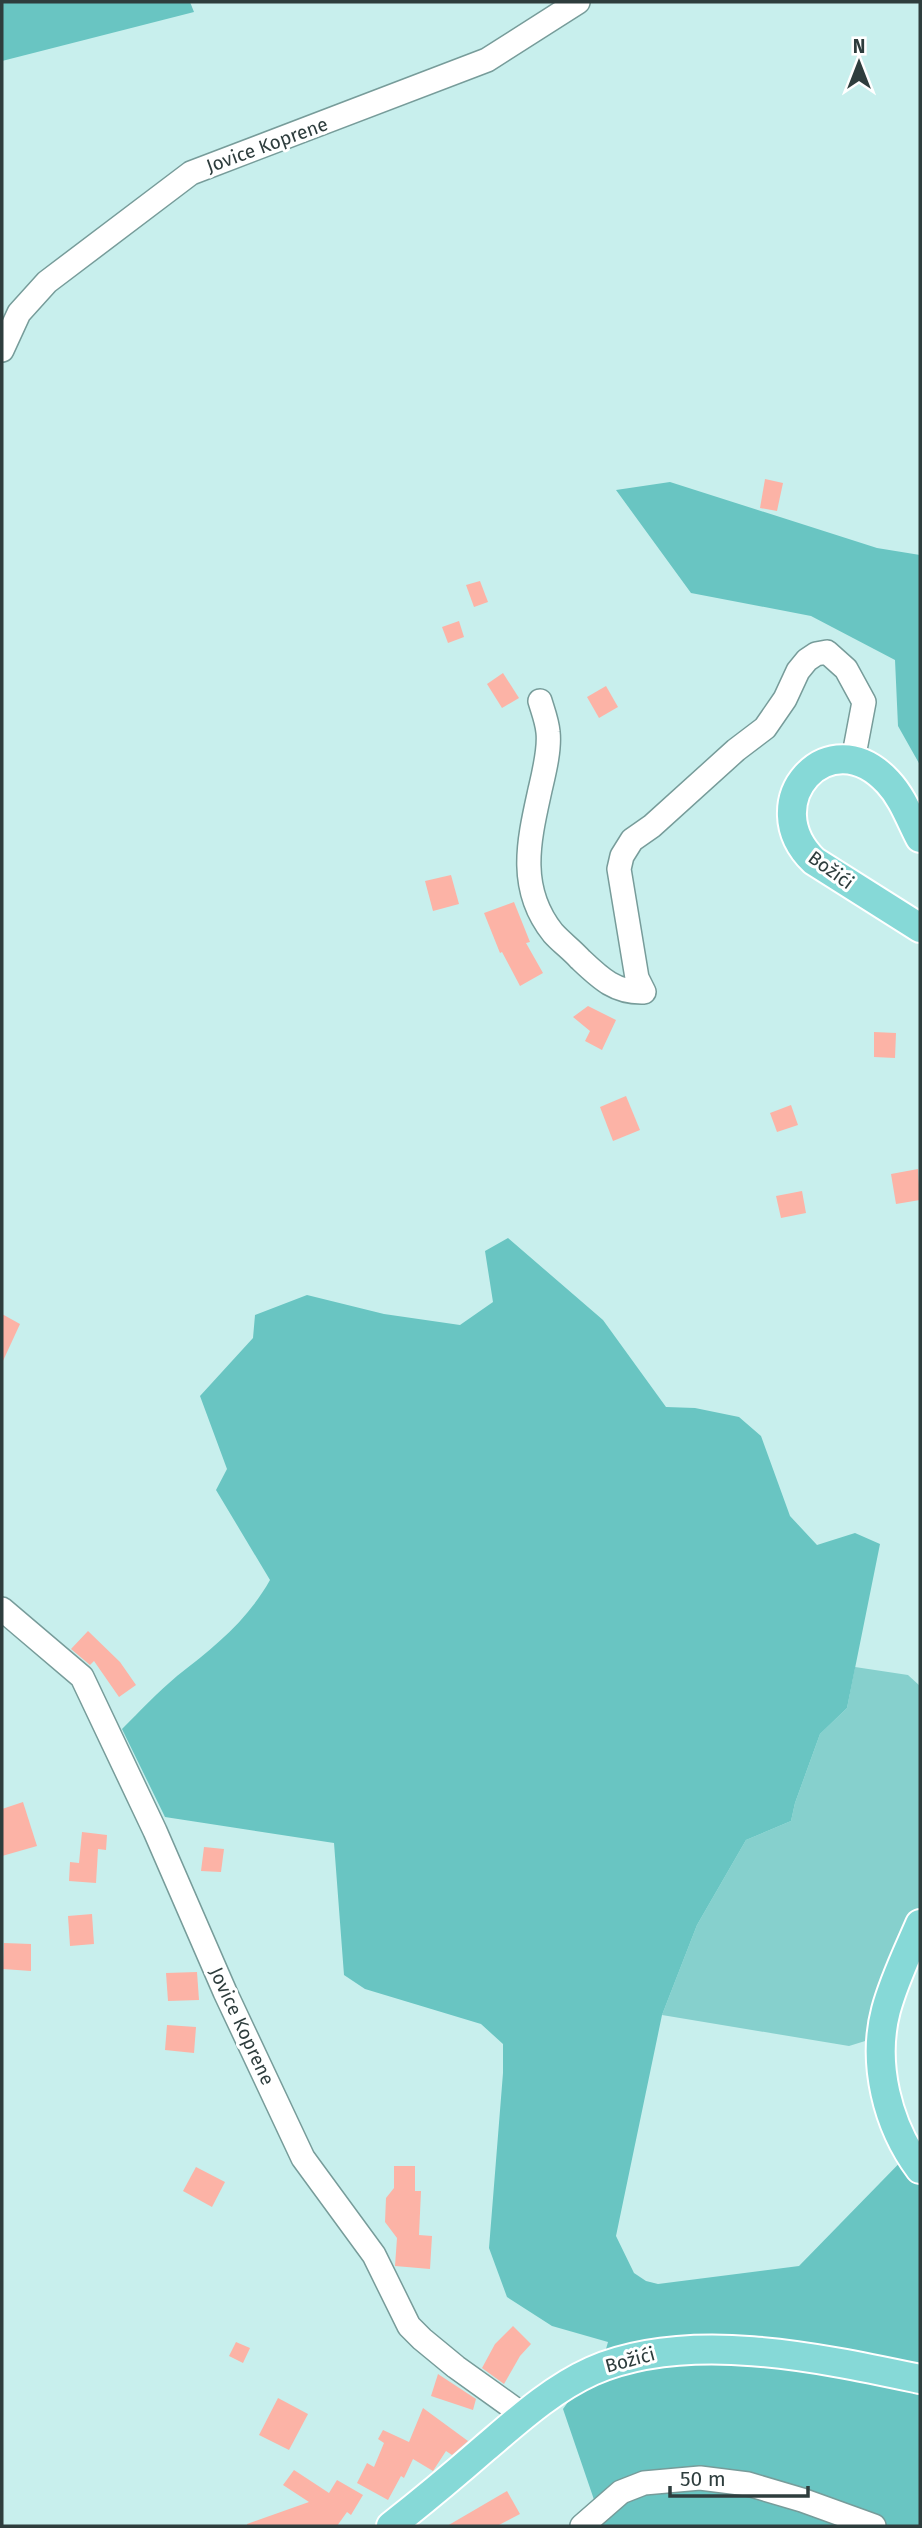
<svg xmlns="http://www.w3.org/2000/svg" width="922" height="2528" viewBox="0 0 922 2528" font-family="'Fira Sans',sans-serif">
	<rect width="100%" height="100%" fill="#c8efed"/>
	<path fill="#86d0cd" d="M855,1667l53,8 12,11v266l-29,81 -42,13 -187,-31 35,-90 49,-85 45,-19 4,-18 25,-69 27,-26z"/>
	<g fill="#69c5c2">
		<path d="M2,2h188l4,10 -192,49z"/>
		<path d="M670,482l207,66 43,7v210l-22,-39 -3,-66 -84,-44 -120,-23 -75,-103z"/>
		<path d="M508,1238l95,82 63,87 29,1 44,9 22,19 29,80 27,29 38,-12 25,11 -33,164 -27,26 -25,69 -4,18 -45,19 -49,85 -35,90 -46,221 18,37 12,8 12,3 141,-18 121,-124v384h-317l-40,-117 43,-60 2,-7 -56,-16 -45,-29 -18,-49 14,-175v-29l-22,-20 -116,-35 -21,-14 -10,-132 -169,-26 -43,-88c18,-18 36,-37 55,-53 37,-29 70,-55 93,-96l-54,-90 11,-21 -27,-73 53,-58 2,-23 52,-20 77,19 76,11 33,-23 -8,-51z"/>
	</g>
	<g fill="#fcb3a6">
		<path d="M765,479l18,4 -6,28 -17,-3z"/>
		<path d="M480,581l8,21 -14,5 -8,-22z"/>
		<path d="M459,621l5,16 -16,6 -6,-16z"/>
		<path d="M503,673l16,25 -17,10 -15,-24z"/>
		<path d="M606,686l12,21 -19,11 -12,-21z"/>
		<path d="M451,875l8,29 -26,7 -8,-30z"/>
		<path d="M514,902l16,40 -4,1 17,30 -23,13 -18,-34 -2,1 -16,-40z"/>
		<path d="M588,1006l28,14 -14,30 -17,-9 5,-10 -17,-14z"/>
		<path d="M874,1032l22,1 -1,25 -21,-1z"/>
		<path d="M626,1096l14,34 -27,11 -13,-34z"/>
		<path d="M791,1105l7,20 -21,7 -7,-19z"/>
		<path d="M918,1169l2,31 -24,4 -5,-30z"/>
		<path d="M802,1191l4,22 -25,5 -5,-22z"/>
		<path d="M2,1314l18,10 -18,39z"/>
		<path d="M88,1631l32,31 16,23 -17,12 -25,-36 -4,4 -19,-16z"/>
		<path d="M23,1802l14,44 -35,10v-47z"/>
		<path d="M82,1832l25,3 -1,15 -8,-1 -2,34 -27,-2 1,-19 9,1z"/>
		<path d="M204,1847l20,2 -3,23 -20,-1z"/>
		<path d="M92,1914l2,30 -24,2 -2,-30z"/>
		<path d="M4,1943l27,1v27l-28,-2z"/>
		<path d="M197,1972l2,28 -31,1 -2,-28z"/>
		<path d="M167,2025l29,2 -2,26 -29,-3z"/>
		<path d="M394,2166h21v25h6l-2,44 13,1 -2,33 -35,-3 2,-28 -12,-16 1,-24 8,-10z"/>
		<path d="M196,2167l29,15 -13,25 -29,-16z"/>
		<path d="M513,2326l18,18 -11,12 -16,28 -22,-16 13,-24z"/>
		<path d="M236,2342l14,6 -7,15 -14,-7z"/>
		<path d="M438,2374l38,25 -3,11 -42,-14z"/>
		<path d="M278,2398l30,16 -19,36 -30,-15z"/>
		<path d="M423,2408l45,33 -16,14 -6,-4 -13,20 -20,-12 -9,19 -3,-2 -13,24 -31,-17 10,-20 7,4 10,-24 -6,-4 5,-9 26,12z"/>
		<path d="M294,2470l35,23 8,-13 26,15 -12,20 -4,-3 -10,14h-90v-2l62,-22 -26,-17z"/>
		<path d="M507,2491l13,23 -23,12h-50z"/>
	</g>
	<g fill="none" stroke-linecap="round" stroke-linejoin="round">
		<defs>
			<g id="minor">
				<path d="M2,350l17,-37 28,-31 144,-109 296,-113 91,-58"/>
				<path d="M540,701c3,10 7,20 8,31 2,17 -4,41 -8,58 -11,50 -23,98 13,143 8,9 19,17 27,26 20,19 35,34 64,33l-7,-14 -18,-109 3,-13 10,-16 20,-14 84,-76 29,-22 20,-29 13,-28 9,-11 9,-6 11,-2 19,17 18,33 -11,58"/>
				<path d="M2,1609l80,68 73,154 70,161 78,166 71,97 35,71 13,13 34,28 67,48"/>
				<path d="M582,2526l39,-34 23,-9 56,-5 48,6 54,16 72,26"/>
			</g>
			<g id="major">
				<path d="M920,838c-10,-19 -17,-40 -32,-56 -59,-64 -134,21 -74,79l106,67"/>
				<path d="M920,1924c-12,28 -26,56 -34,86 -14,53 1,115 34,159"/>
				<path d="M391,2526c32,-25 63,-51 94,-78 33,-28 67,-59 107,-77 96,-42 229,-13 328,8"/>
			</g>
		</defs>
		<use href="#minor" stroke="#779c9a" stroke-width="26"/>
		<use href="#major" stroke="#fff" stroke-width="32"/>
		<use href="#minor" stroke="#fff" stroke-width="23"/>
		<use href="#major" stroke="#86d9d7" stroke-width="28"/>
	</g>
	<g text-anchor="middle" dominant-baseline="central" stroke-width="6" stroke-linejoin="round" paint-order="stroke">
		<g font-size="19" fill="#2e3d3d" stroke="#fff">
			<text transform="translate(267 145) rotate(-20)">Jovice Koprene</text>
			<text transform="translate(831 870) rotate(36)">Božići</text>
			<text transform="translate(242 2026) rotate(65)">Jovice Koprene</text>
			<text transform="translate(630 2360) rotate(-15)">Božići</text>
		</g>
	</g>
	<rect width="922" height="2528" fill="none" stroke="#2e3d3d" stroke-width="7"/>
	<g transform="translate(859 63)" stroke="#ffffff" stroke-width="5" paint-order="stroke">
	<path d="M0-5L12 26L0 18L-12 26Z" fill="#2e3d3d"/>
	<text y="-10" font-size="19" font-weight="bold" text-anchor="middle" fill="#2e3d3d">N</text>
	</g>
	<path d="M670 2486v10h138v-10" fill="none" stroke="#2e3d3d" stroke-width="3.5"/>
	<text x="680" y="2486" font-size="21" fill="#2e3d3d" stroke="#ffffff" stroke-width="5" paint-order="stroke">50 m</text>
</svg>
